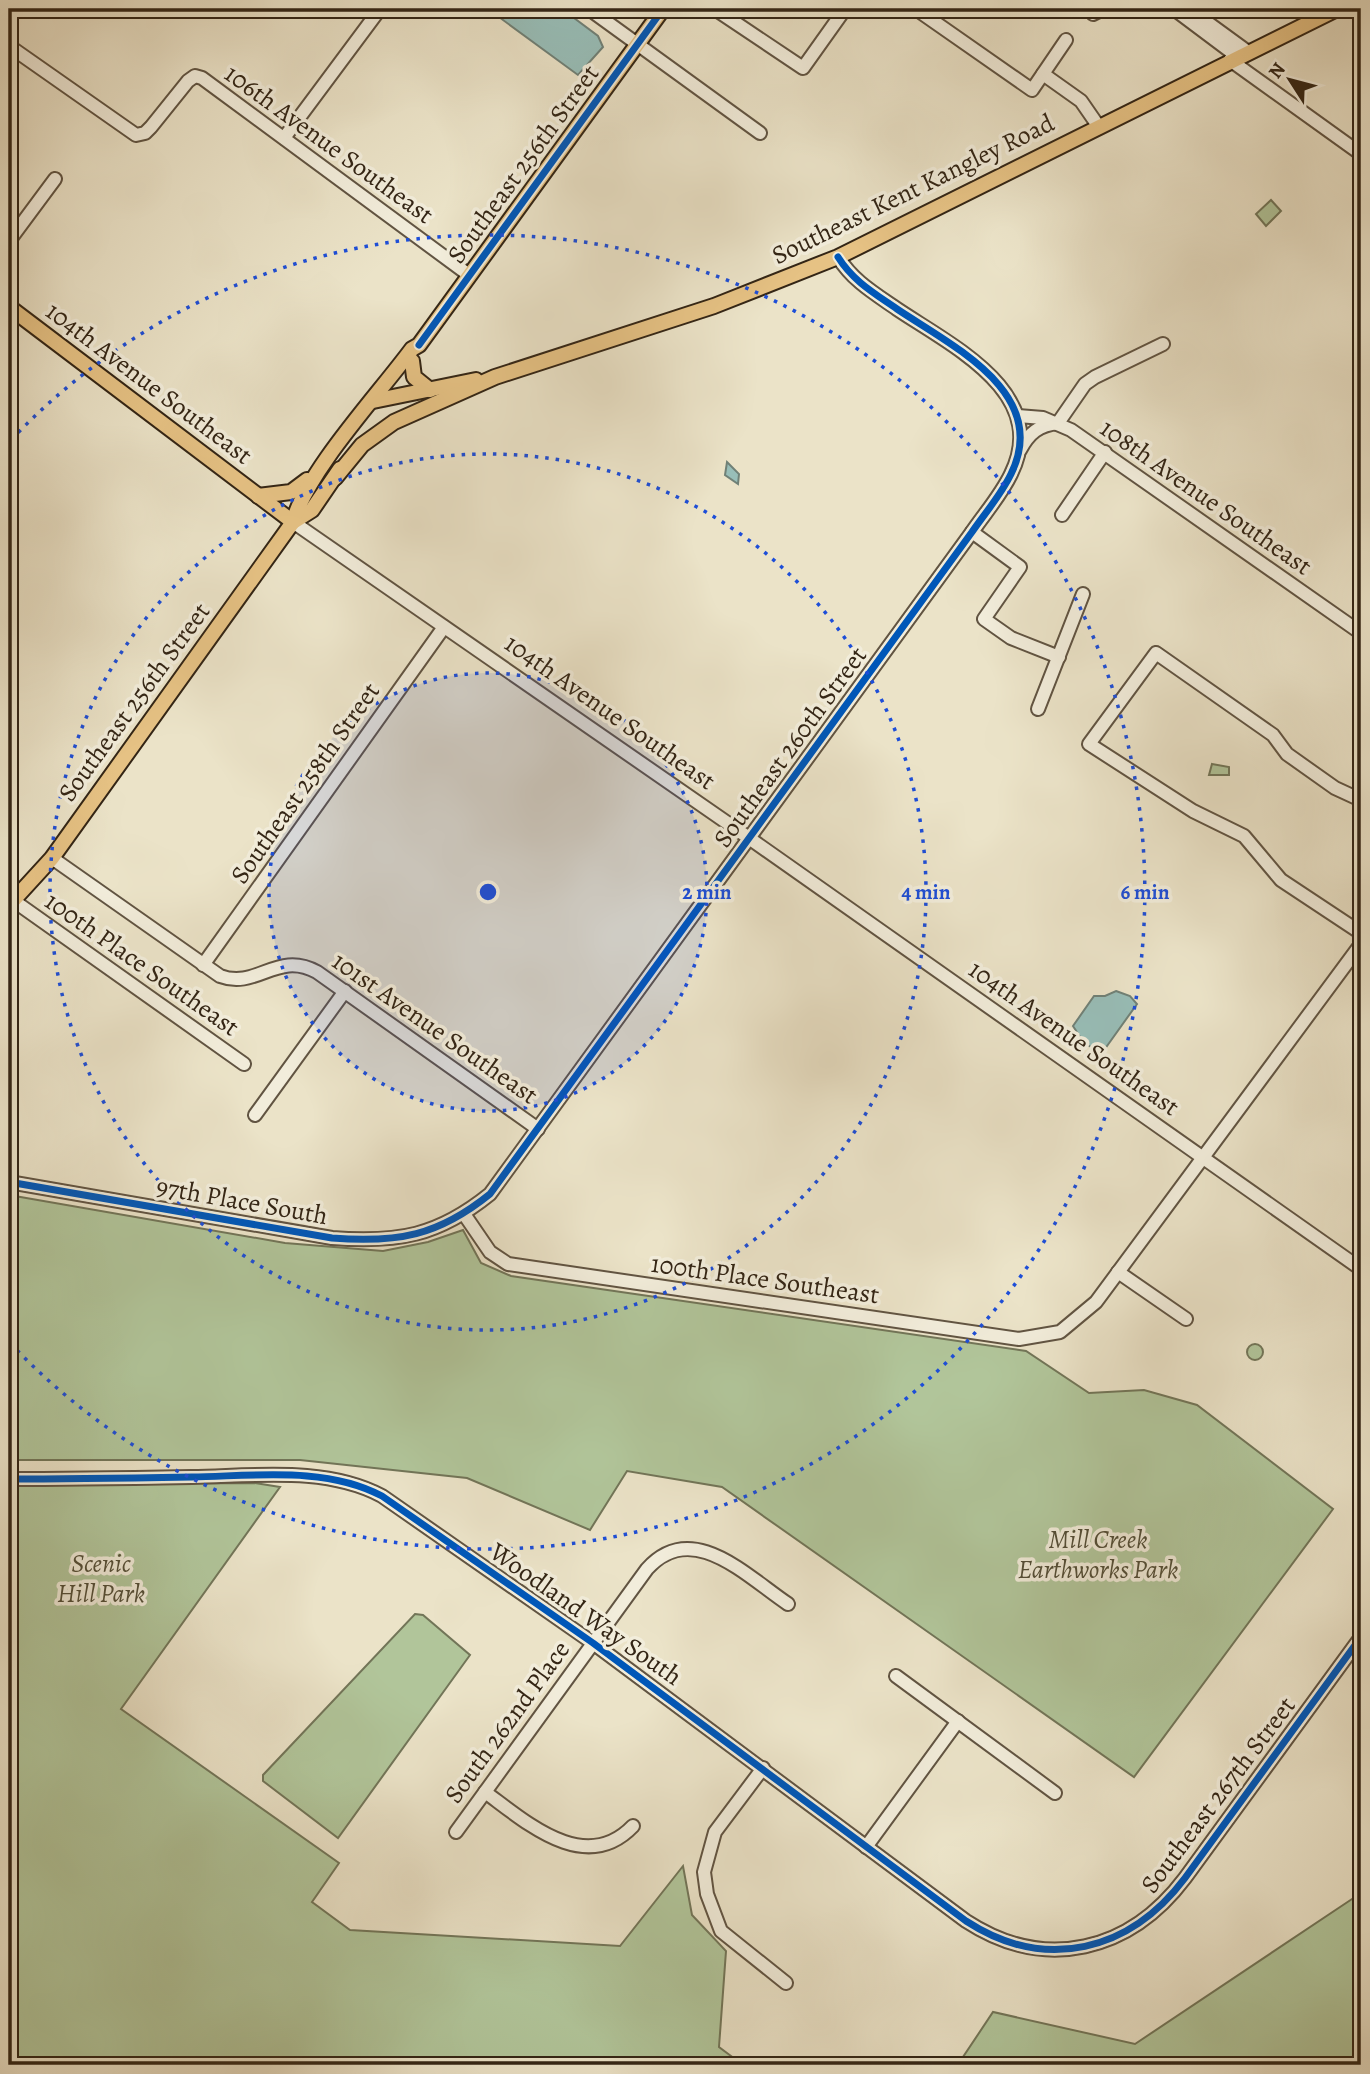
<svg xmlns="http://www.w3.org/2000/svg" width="1370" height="2074" viewBox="0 0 1370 2074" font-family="Alegreya,serif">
	<rect width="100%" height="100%" fill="#ebe3c8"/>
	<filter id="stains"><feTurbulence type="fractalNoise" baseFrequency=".00286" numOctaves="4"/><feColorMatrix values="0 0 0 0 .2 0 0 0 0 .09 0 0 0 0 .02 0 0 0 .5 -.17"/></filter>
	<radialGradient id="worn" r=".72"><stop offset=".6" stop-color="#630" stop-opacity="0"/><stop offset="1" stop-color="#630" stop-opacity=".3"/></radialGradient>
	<g fill="#b1c59a" stroke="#727558" stroke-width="2">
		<path d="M1271,200l10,11 -15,15 -10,-12z"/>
		<path d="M1212,764l17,3v8h-20z"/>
		<path d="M9,1195l276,48 98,8 45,-9 35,-12 18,33 30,13 515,75 63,42 55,-3 53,15 136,104 -199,268 -412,-290 -95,-16 -37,59 -123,-52 -167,-18h-291z"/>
		<circle cx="1255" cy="1352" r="8"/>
		<path d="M255,1483l25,4 -159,222 218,154 -27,39 38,28 270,16 63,-80 9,49 34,36 -7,96 24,18h-734v-581z"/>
		<path d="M415,1614l8,1 47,40 -132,183 -75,-57v-6z"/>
		<path d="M1361,1893v172h-396l-4,-5 32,-48 142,32z"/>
	</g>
	<g fill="#98beb8" stroke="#708177" stroke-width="2">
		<path d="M488,9h74l36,27 5,11 -25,28z"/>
		<path d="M727,462l12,12 -1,10 -13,-9z"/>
		<path d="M1116,991l14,5 7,8 -35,49 -18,-10 -11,-17 21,-30h11z"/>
	</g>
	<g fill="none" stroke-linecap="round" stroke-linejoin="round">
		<defs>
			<g id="minor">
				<path d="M589,9l171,124"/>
				<path d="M715,9l88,59 42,-59"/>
				<path d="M916,9l116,81 34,-50"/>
				<path d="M1174,9l64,48"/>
				<path d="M1189,9l59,43"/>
				<path d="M1093,14l10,-5"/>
				<path d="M9,46l127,89 9,-2 6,-6 37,-46 7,-5 7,2 267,197"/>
				<path d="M1230,60l131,94"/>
				<path d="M1043,74l38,27 18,26"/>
				<path d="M284,138l96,-129"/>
				<path d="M9,241l46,-62"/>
				<path d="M1018,416l25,2 28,12 290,203"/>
				<path d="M1020,450c9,-17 19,-25 38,-27l27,-39 10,-7 68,-33"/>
				<path d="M1062,515l43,-63"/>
				<path d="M293,522l446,309 622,438"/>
				<path d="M972,532l48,35 -36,52 27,19 48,19"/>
				<path d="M1038,709l45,-115"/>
				<path d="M1361,800l-26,-12 -48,-34 -14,-19 -117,-82 -67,91 104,67 51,25 37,44 80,53"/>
				<path d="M52,858l168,118c37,14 57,-26 97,-4l221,157"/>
				<path d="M14,901l230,163"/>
				<path d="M203,965l241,-338"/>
				<path d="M255,1115l90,-124"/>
				<path d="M9,1182l323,56c66,5 106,-2 158,-44l482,-662c13,-19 29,-37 39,-58 40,-81 -59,-128 -114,-165 -23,-16 -44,-28 -59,-52"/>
				<path d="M464,1214l26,38 18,12 511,75 41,-7 36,-30 265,-358"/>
				<path d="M1118,1272l68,47"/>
				<path d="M9,1479c61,0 122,-1 183,-2 62,-1 134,-11 190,19l211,147 373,278c80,52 164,30 219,-43l176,-241"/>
				<path d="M896,1676l159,117"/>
				<path d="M763,1768l-48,64 -11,40 3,22 14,37 65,52"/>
				<path d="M485,1792c41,30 100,84 148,34"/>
				<path d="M456,1832l191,-263c45,-50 98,6 141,35"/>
				<path d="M866,1847l92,-126"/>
			</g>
			<g id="major">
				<path d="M9,307l284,215"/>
				<path d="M412,361l2,16 16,13"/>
				<path d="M373,401l103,-21"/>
				<path d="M335,478l27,-33 32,-23 101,-45 219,-71 124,-49 499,-248"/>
				<path d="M258,496l33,-4 16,-12"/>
				<path d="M293,522l19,-12 28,-41"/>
				<path d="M9,905l43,-47 241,-336c14,-51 85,-127 119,-173l7,-4 244,-336"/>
			</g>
		</defs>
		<use href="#minor" stroke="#615442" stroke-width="16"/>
		<use href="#major" stroke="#332515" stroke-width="18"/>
		<use href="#minor" stroke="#f2eddb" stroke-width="12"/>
		<use href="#major" stroke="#e6c284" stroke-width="14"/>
		<defs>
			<g id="cycleway">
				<path d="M419,345l244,-336"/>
				<path d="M9,1182l323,56c66,5 106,-2 158,-44l482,-662c13,-19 29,-37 39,-58 40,-81 -59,-128 -114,-165 -23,-16 -44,-28 -59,-52"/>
				<path d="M9,1479c61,0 122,-1 183,-2 62,-1 134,-11 190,19l211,147 373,278c80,52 164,30 219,-43l176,-241"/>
			</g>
		</defs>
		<use href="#cycleway" stroke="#f2eddb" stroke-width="11"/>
		<use href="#cycleway" stroke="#0057b8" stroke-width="7"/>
	</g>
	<circle cx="488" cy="892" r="219" fill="#1d4ed8" fill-opacity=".12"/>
	<g fill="none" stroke="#1d4ed8" stroke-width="3.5" stroke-dasharray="3.5 7">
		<circle cx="488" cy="892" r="219"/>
		<circle cx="488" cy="892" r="438"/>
		<path d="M11 440A657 657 0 1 1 11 1344"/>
	</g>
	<g text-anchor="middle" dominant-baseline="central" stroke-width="7" stroke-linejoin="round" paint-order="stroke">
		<g font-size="26" fill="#332515" stroke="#f2eddb">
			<text transform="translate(329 144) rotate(36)">106th Avenue Southeast</text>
			<text transform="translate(523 164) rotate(-54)">Southeast 256th Street</text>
			<text transform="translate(913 189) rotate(-26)">Southeast Kent Kangley Road</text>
			<text transform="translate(149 383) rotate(37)">104th Avenue Southeast</text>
			<text transform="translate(1206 497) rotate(35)">108th Avenue Southeast</text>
			<text transform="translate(134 702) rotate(-54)">Southeast 256th Street</text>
			<text transform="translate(610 712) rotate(35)">104th Avenue Southeast</text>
			<text transform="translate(790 747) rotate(-54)">Southeast 260th Street</text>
			<text transform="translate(305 783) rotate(-55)">Southeast 258th Street</text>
			<text transform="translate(142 964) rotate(35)">100th Place Southeast</text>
			<text transform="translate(435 1028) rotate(35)">101st Avenue Southeast</text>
			<text transform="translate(1074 1038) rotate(35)">104th Avenue Southeast</text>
			<text transform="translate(242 1201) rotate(10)">97th Place South</text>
			<text transform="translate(765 1279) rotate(8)">100th Place Southeast</text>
			<text transform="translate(586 1614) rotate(35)">Woodland Way South</text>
			<text transform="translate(507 1722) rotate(-54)">South 262nd Place</text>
			<text transform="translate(1218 1795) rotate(-53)">Southeast 267th Street</text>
		</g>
		<g font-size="26" font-style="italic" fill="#524d36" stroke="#f2eddb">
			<text x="1098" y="1539">Mill Creek<tspan x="1098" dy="30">Earthworks Park</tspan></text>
			<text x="101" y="1563">Scenic<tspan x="101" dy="30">Hill Park</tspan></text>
		</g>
	</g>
	<circle cx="488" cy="892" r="10" fill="#1d4ed8" stroke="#f2eddb" stroke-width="3.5"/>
	<g font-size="21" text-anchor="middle" font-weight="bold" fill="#1d4ed8" stroke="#f2eddb" stroke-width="7" stroke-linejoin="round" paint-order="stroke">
		<text x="707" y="899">2 min</text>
		<text x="926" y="899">4 min</text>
		<text x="1145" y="899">6 min</text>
	</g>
	<rect width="1370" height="2074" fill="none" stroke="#ebe3c8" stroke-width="35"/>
	<rect x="10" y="10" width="1349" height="2053" fill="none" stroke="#332515" stroke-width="3.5"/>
	<rect x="18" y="18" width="1335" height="2039" fill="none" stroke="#332515" stroke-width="2"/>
	<g transform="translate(1290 80) rotate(306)" stroke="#f2eddb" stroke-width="5" paint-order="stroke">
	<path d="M0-5L12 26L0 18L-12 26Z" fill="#332515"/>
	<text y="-10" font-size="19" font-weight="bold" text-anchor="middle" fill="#332515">N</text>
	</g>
	<rect width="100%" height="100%" filter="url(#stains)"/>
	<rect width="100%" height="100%" fill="url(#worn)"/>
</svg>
